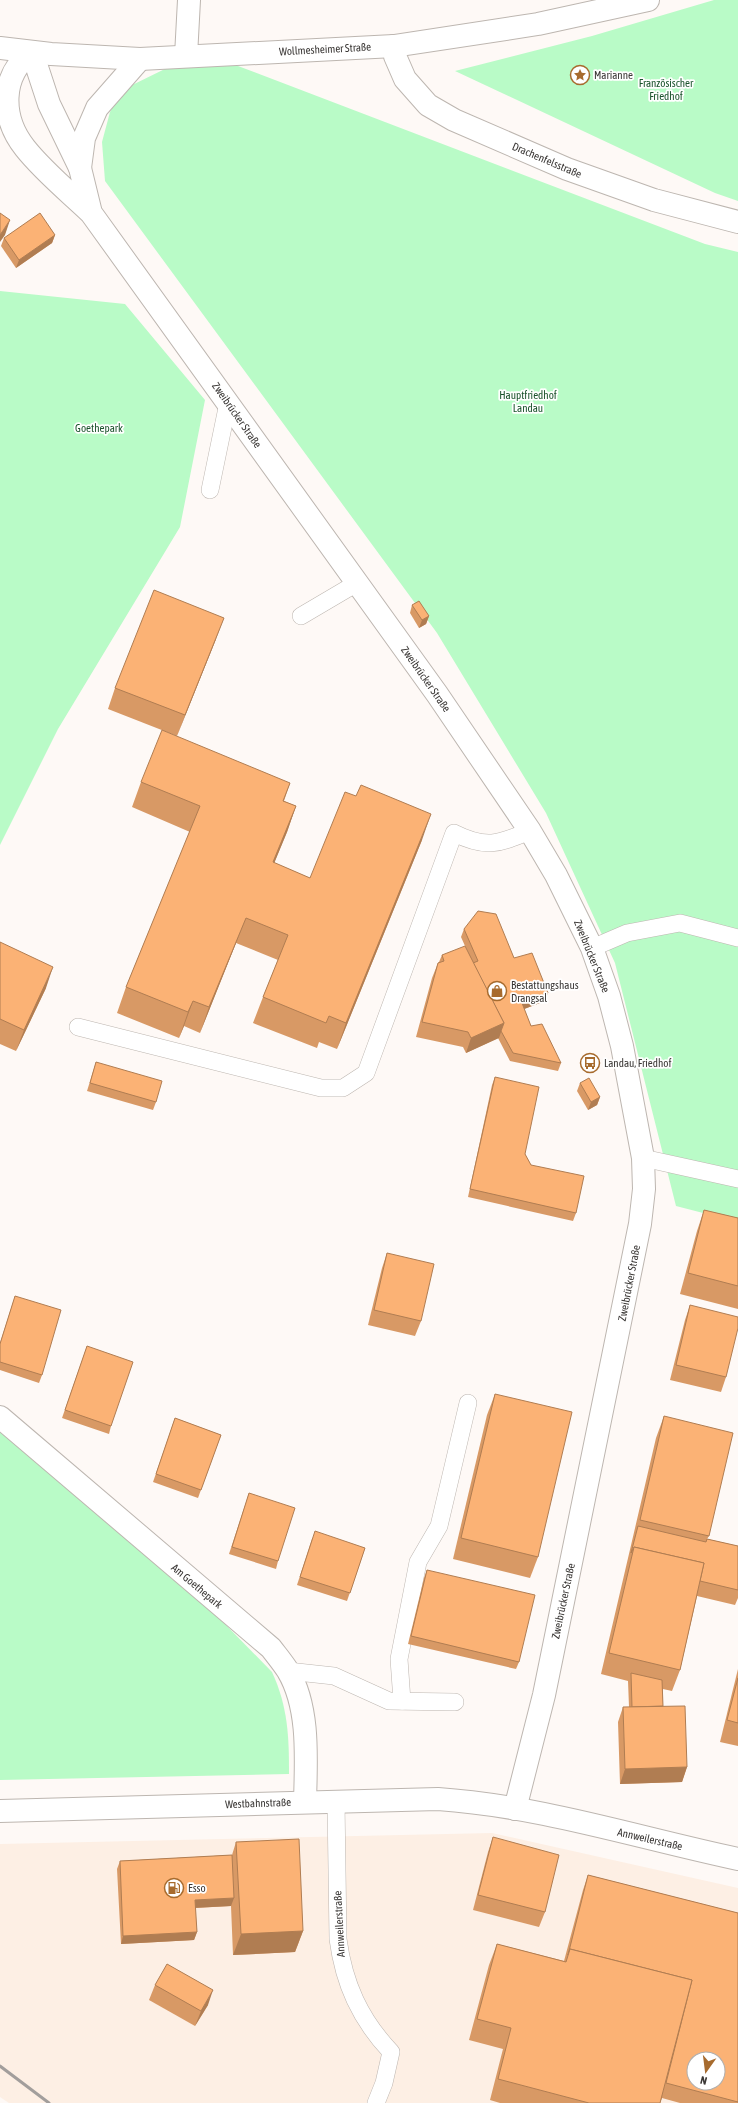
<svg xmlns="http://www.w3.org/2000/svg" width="738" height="2103" viewBox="0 0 738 2103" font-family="'Asap Condensed',sans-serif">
	<rect width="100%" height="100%" fill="#fef9f6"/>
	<path fill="#fdefe4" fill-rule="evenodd" d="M492,1833l246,55v215h-729l-9,-6v-253zM694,2059h24v24h-24z"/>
	<g fill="#b9fbc7">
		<path d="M714,0h24v201l-23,-8 -260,-122 137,-35z"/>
		<path d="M173,65l65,1 467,178 33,8v970l-62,-16 -61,-243 -69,-150 -109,-180 -332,-452 -3,-39 8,-30 12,-22z"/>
		<path d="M0,291l125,13 80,96 -25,127 -122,202 -58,116z"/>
		<path d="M0,1417l143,123 129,132c16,35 17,64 17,102l-289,6z"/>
	</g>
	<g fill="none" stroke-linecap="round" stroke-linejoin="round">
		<defs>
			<g id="service">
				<path d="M210,490l18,-87"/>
				<path d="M301,616l56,-33"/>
				<path d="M592,948l35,-15 53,-10 58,15"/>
				<path d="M78,1027l243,61h22l23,-15 88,-240c32,16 44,11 76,-2"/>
				<path d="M643,1158l95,21"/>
				<path d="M288,1671l46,5 55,25 66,1"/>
				<path d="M402,1701l-3,-42 19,-97 21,-36 29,-123"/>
				<path d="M336,1801l2,138c6,45 22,80 53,113l-7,31 -8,20"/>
			</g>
			<g id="minor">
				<path d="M394,46l1,10 10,23 23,26 26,15 113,49 87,31 84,22"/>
				<path d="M186,56l3,-56"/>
				<path d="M0,1417l271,231c6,8 12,15 17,23 22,37 18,89 17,131"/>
			</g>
			<g id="tertiary">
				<path d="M80,168l4,-30 13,-30 43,-49"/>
				<path d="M91,213l-11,-45 -31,-64 -17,-52c-32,23 -31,66 -7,96 19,24 44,44 66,65l346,481 93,137 26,44 36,73 17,48 13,50 21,112 1,31 -4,35 -96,471 -29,114"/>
				<path d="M0,1811l438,-12c102,7 201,39 300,60"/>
			</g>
			<path id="secondary" d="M0,48l51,6 89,5 254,-13 144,-22 110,-24"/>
		</defs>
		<use href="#service" stroke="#bdb6b0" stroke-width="18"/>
		<use href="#minor" stroke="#bdb6b0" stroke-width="24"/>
		<use href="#tertiary" stroke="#bdb6b0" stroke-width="24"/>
		<use href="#secondary" stroke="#bdb6b0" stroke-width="24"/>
		<use href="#service" stroke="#fff" stroke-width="17"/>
		<use href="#minor" stroke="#fff" stroke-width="22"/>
		<use href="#tertiary" stroke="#fff" stroke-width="22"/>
		<use href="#secondary" stroke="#fff" stroke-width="22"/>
		<path stroke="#a29e9c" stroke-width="3" d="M0,2066l49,37"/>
	</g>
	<g fill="#d89965">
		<path d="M55,235l-3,8 -36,25 -15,-22 3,-8z"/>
		<path d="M412,605l17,11 -3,8 -7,4 -9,-15z"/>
		<path d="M216,639l-39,97 -69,-27 7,-21z"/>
		<path d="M141,782l149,1 -6,18 12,5 -9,26 -13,31 36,15 112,-38 -85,209 -18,-7 -2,6 -64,-25 10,-26 15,-37 -42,-17 -36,90 -16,-7 -5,12 -62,-25 9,-26 64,-155 -58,-25z"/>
		<path d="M464,929l50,29 34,35 -3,8 -21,8 7,17 30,37 -3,8 -48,-10 -12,-23 -32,15 -3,-6 -47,-10 16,-59 6,-15 1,-1 3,-7h27l-8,-18z"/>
		<path d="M0,942l46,46 -30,63 -16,-7z"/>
		<path d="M96,1062l60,40 -3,8 -66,-19z"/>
		<path d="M495,1077l30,77 6,11 45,48 -3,8 -105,-24 24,-112z"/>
		<path d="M580,1083l20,14 -3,8 -9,5 -11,-19z"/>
		<path d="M704,1210l34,8v91l-58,-15 17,-63z"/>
		<path d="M387,1253l34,68 -6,15 -47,-11 14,-57z"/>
		<path d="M15,1296l27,79 -3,8 -39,-13v-27z"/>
		<path d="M690,1305l36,72 -5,15 -51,-12 15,-60z"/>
		<path d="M87,1346l24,80 -2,8 -47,-16z"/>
		<path d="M495,1394l43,163 -8,21 -77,-19 34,-144z"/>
		<path d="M664,1416l45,120 -2,3 31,7v52l-3,7 -38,-9 -17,74 -8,21 -9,-2v17l24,61 -5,15 -62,2 -2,-62 5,-15h6l-1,-26 -27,-7 55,-236z"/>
		<path d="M175,1418l46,17 -23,63 -45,-16z"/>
		<path d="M249,1493l29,68 -2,8 -47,-15z"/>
		<path d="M312,1539l53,9 -18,53 -50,-16z"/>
		<path d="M427,1570l92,92 -3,7 -108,-25 16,-66z"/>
		<path d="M738,1669v77l-18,-4z"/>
		<path d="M493,1837l52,75 -6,15 -66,-17 15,-58z"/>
		<path d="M236,1842l67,89 -8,21 -62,3 -2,-49 -36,2 2,24 -3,8 -73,4 -4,-75 3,-8 112,-6z"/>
		<path d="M588,1875l150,38v190h-58l-18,-5 -2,5h-160l-10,-3 13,-51 -34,-9 20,-75 8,-21 67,17 19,-71z"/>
		<path d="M155,1985l53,20 -13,21 -46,-26z"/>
	</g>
	<g fill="#b07d52">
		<path d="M10,220l-5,15 -5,7v-7z"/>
		<path d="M55,235l-3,8 -36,25 3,-8z"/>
		<path d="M429,616l-3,8 -7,4 3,-8z"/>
		<path d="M224,618l-8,21 -39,97 8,-21z"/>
		<path d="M296,806l-9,26 -23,56 9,-26z"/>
		<path d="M431,814l-9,26 -85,209 9,-26z"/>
		<path d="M246,918l-46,115 9,-26z"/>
		<path d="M53,967l-7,21 -30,63 8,-21z"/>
		<path d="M548,993l-3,8 -26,10 3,-8z"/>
		<path d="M193,1001l-9,25 -5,12 9,-26z"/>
		<path d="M504,1023l-5,15 -33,15 5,-15z"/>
		<path d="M600,1097l-3,8 -9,5 3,-8z"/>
		<path d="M687,1767l-5,15 -62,2 5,-15z"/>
		<path d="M234,1898l-3,8 -39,2 3,-8z"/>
		<path d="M303,1931l-8,21 -62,3 8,-21z"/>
		<path d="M197,1932l-3,8 -73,4 2,-8z"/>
		<path d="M213,1990l-5,15 -13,21 6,-15z"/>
	</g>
	<g fill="#fbb275" stroke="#b07d52" fill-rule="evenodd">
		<path d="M0,213l10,7 -10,15z"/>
		<path d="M40,213l15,22 -36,25 -15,-22z"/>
		<path d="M154,590l70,28 -39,97 -70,-27z"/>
		<path d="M419,601l10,15 -7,4 -10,-15z"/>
		<path d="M162,730l128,53 -7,18 13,5 -23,56 37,16 35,-86 11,4 5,-11 70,29 -85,209 -17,-7 -3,7 -63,-26 25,-62 -42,-17 -37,89 -16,-6 -5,11 -62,-25 74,-181 -59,-24z"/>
		<path d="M478,911l18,3 18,44 18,-5 16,40 -26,10 9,23 11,-2 19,39 -48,-10 -12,-22 3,-8 -31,-60 5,-2 -14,-32z"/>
		<path d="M0,942l53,25 -29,63 -24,-11z"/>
		<path d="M465,946l39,77 -33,15 -3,-6 -46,-10 16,-59 6,-2 -2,-6z"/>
		<path d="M96,1062l66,19 -6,21 -66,-19z"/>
		<path d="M495,1077l44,10 -14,67 6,11 53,11 -8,37 -106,-24z"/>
		<path d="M589,1078l11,19 -9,5 -11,-19z"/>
		<path d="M704,1210l34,8v68l-50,-13z"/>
		<path d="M387,1253l47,11 -13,57 -47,-11z"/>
		<path d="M15,1296l46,14 -19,65 -42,-13v-18z"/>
		<path d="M690,1305l48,12v11l-12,49 -50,-12z"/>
		<path d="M87,1346l46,16 -22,64 -46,-16z"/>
		<path d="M495,1394l77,18 -34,145 -77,-19z"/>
		<path d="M664,1416l69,17 -24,103 -69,-16z"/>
		<path d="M175,1418l46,17 -20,55 -45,-16z"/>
		<path d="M249,1493l46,15 -17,53 -46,-14z"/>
		<path d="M638,1526l68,16 1,-3 31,7v44l-38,-9 4,-18 -70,-16 -3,6z"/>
		<path d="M315,1531l50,17 -15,45 -50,-16z"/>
		<path d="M634,1547l70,16 -24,107 -71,-17z"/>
		<path d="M427,1570l108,25 -16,67 -108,-26z"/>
		<path d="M631,1673l31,7 1,26 -31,1z"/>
		<path d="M738,1678v45l-11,-3z"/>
		<path d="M685,1706l2,61 -62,2 -2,-62z"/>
		<path d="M493,1837l66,18 -14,57 -67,-17z"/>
		<path d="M299,1839l4,92 -62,3 -5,-92z"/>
		<path d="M232,1855l2,43 -39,2 2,32 -74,4 -3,-75z"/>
		<path d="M588,1875l150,38v189l-72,-19 26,-103 -122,-31 -2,6zM694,2059h24v24h-24z"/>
		<path d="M497,1944l69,18 4,-13 122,31 -32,123h-71l-91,-24 13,-51 -34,-9z"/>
		<path d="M167,1964l46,26 -12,21 -46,-26z"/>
	</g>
	<defs>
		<symbol id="sight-ring" viewBox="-11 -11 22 22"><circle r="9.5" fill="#fff" stroke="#a76b2e" stroke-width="1.5"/><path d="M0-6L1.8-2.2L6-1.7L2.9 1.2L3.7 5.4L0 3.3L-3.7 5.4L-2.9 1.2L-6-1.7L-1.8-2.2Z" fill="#a76b2e"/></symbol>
		<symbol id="shop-ring" viewBox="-11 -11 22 22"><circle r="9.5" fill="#fff" stroke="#a76b2e" stroke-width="1.5"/><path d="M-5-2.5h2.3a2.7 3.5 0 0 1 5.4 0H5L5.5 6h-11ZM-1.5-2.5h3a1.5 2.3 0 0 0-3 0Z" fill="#a76b2e"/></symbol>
		<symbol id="bus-ring" viewBox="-11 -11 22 22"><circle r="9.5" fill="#fff" stroke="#a76b2e" stroke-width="1.5"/><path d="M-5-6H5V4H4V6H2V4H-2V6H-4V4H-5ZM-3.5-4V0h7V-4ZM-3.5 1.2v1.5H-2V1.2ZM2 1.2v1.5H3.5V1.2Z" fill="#a76b2e"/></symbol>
		<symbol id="fuel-ring" viewBox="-11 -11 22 22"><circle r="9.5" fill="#fff" stroke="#a76b2e" stroke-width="1.5"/><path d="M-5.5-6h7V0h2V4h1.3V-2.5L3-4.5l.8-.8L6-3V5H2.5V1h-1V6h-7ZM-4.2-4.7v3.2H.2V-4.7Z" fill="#a76b2e"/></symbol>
	</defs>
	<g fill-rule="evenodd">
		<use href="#sight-ring" x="569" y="64" width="22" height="22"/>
		<use href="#shop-ring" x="486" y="980" width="22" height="22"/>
		<use href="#bus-ring" x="579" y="1052" width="22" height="22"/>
		<use href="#fuel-ring" x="163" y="1877" width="22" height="22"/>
	</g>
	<g text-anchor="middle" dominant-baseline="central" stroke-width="3.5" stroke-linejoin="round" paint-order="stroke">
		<g font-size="11" fill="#3a3735" stroke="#fff">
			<text transform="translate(325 49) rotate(-3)">Wollmesheimer Straße</text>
			<text transform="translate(547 160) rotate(23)">Drachenfelsstraße</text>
			<text transform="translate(237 415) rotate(55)">Zweibrücker Straße</text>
			<text transform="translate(426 679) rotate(55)">Zweibrücker Straße</text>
			<text transform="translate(592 956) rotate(68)">Zweibrücker Straße</text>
			<text transform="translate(629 1283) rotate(-79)">Zweibrücker Straße</text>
			<text transform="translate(197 1586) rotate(40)">Am Goethepark</text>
			<text transform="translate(563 1601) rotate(-78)">Zweibrücker Straße</text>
			<text transform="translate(258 1803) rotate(-2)">Westbahnstraße</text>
			<text transform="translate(650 1839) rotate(13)">Annweilerstraße</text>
			<text transform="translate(339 1924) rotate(-93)">Annweilerstraße</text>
		</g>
		<g font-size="11" fill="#3a3735" stroke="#fff" text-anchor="start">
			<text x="594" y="75">Marianne</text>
			<text x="511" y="985">Bestattungshaus<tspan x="511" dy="13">Drangsal</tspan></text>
			<text x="604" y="1063">Landau, Friedhof</text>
			<text x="188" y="1888">Esso</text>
		</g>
		<g font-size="11" fill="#1b532c" stroke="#fff">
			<text x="666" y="83">Französischer<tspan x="666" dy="13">Friedhof</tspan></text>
			<text x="528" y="395">Hauptfriedhof<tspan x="528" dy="13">Landau</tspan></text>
			<text x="99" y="428">Goethepark</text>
		</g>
	</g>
	<g transform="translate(706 2071) rotate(194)"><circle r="19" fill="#ffffff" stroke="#b0afae"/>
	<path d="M0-3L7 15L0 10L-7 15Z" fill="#a76b2e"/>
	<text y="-6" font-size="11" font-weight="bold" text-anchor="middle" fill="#3a3735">N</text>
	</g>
</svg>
